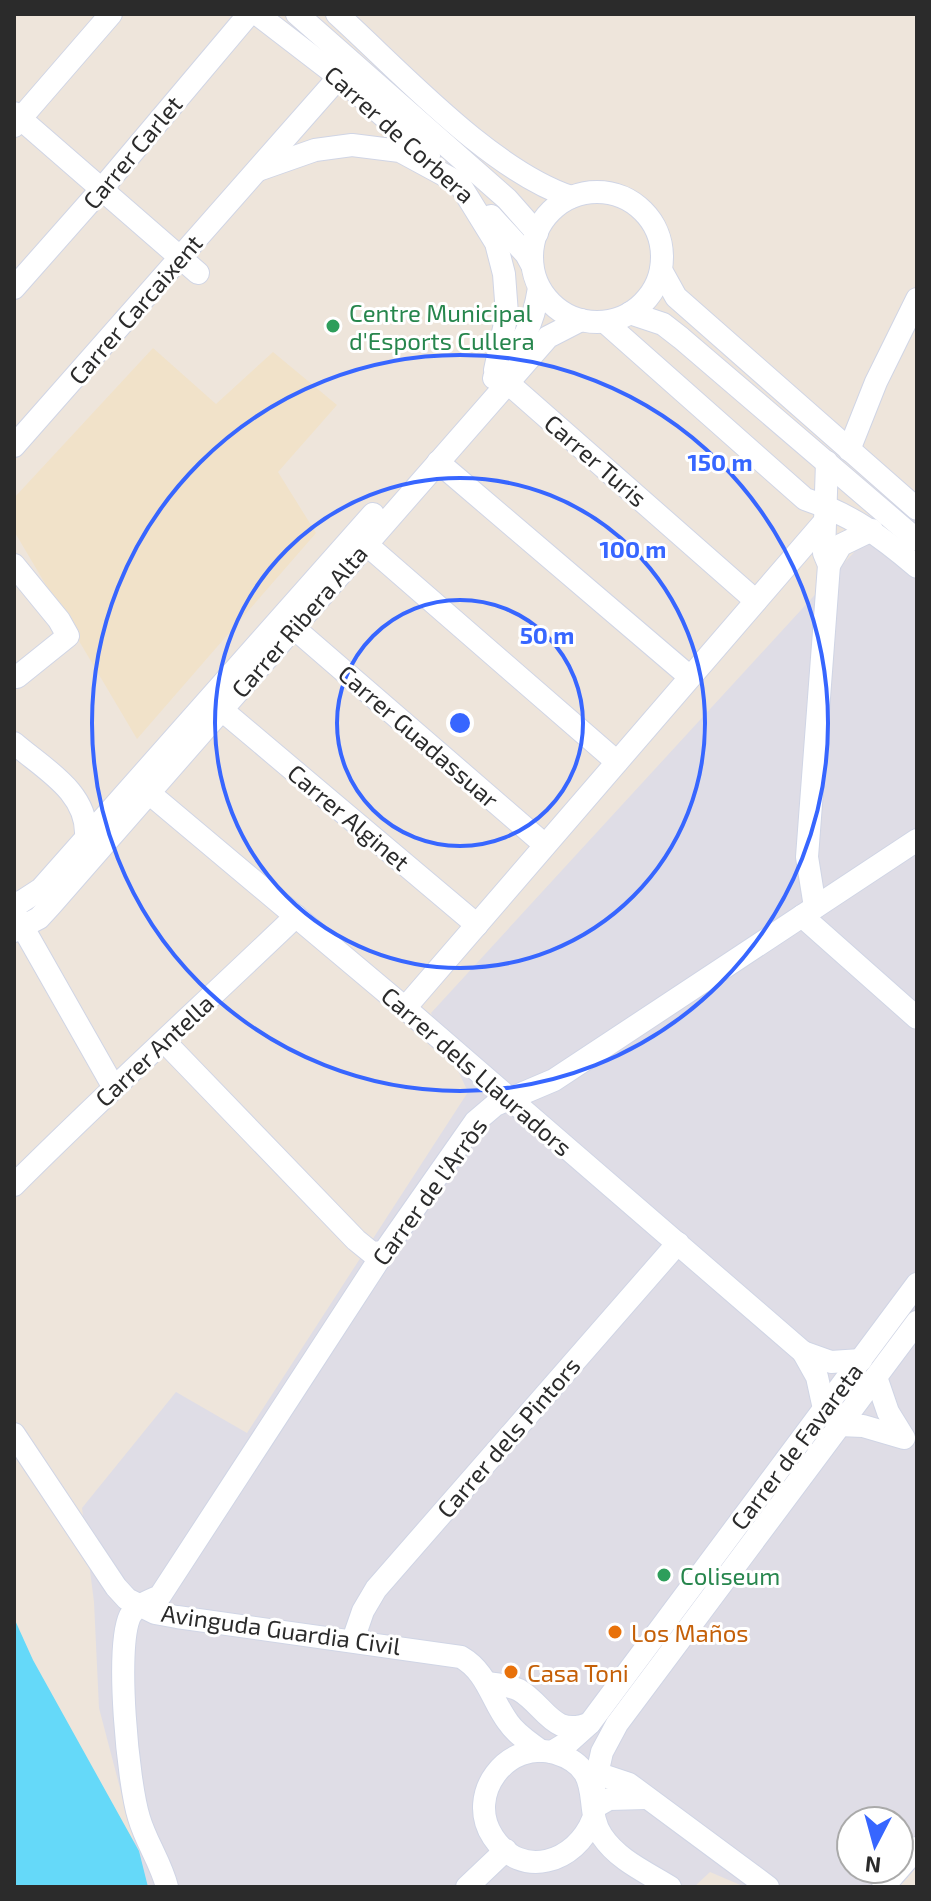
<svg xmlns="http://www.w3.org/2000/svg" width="931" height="1901" viewBox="0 0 931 1901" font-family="'Exo 2',sans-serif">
	<rect width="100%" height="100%" fill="#eee5db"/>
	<path fill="#dfdde6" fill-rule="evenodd" d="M912,489l5,4v1374l-18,20h-154l-35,-15 -16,15h-548l-47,-179 -5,-106 -12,-94 94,-116 71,41 221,-341 -37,-79zM851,1821h48v48h-48z"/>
	<path fill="#f1e2c9" d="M153,348l63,56 57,-52 64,53 -59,67 38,61 -179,206 -123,-208v-33z"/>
	<path fill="#65d9f9" d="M14,1618l19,42 106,191 9,36h-134z"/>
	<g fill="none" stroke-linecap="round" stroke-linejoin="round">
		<defs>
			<g id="minor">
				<path d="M257,14l82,63 90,79"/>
				<path d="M297,14l210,185 30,34"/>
				<path d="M337,14c64,58 153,156 234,183"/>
				<path d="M14,113l184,160"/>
				<path d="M14,126l97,-112"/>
				<path d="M258,170l57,-20 37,-5 48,6 59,32 37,60 8,31 3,40 -12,56"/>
				<circle cx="597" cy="257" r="65"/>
				<path d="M491,216l35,38 6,11"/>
				<path d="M661,270l15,27 241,212"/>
				<path d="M14,288l91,-103 144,-171"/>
				<path d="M630,313l33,11 18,14 236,202"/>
				<path d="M605,322l200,177c45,15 76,37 112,68"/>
				<path d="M494,378c27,-35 38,-46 45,-90"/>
				<path d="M508,383l248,218"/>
				<path d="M14,446l325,-369"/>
				<path d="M849,450l27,-68 41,-83"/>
				<path d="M438,462l252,215"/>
				<path d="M366,544l251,218"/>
				<path d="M14,565l45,55 9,16 -51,41"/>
				<path d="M829,565l12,-20 31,-15"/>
				<path d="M294,628l251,217"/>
				<path d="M222,710l255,215"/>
				<path d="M14,743c30,26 74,49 72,93"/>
				<path d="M149,793l256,215 398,344"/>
				<path d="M14,903l7,-1 20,-13 332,-375"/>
				<path d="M815,907l-8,-50 22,-292 -5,-12 3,-91"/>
				<path d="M802,916l115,102"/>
				<path d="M17,917l96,169"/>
				<path d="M14,931l25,-13 12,-13 497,-568 33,-17"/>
				<path d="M405,1008l421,-488"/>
				<path d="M165,1042l191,198 16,13 12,-1"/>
				<path d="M14,1185c92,-92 188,-179 282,-269"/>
				<path d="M824,1409l-7,-32 -14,-25 28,10 30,-2"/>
				<path d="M839,1425l24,1 41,12 -16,-26 -12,-35"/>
				<path d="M14,1434l102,153 11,12 28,14 22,4 284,40c26,15 30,42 47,65 8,12 21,20 33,29"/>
				<path d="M353,1640l10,-29 13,-22 302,-346"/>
				<path d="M487,1683c11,1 21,2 32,7 26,15 34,49 71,33"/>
				<path d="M552,1752l18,-11 20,-18 327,-439"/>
				<path d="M596,1773l33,11 139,103"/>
				<path d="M593,1792l9,-40 15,-28 300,-402"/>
				<path d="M595,1807l14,-8 37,-1"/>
				<path d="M593,1819c-17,44 -72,61 -100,18 -28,-42 14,-98 62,-84 52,16 27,54 47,83 16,24 44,36 68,51"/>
				<path d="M167,1887c-6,-24 -21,-45 -28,-69 -11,-35 -24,-170 -9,-202 6,-11 19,-15 30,-20l224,-344 91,-130 20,-17 59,-25 363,-240"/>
				<path d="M467,1887l39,-37"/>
				<path d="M883,1887l34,-39"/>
			</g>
		</defs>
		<use href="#minor" stroke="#d0d5e5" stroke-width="24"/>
		<use href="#minor" stroke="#fff" stroke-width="22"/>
	</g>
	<g fill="none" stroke="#3766ff" stroke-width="4">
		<circle cx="460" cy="723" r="123"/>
		<circle cx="460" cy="723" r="245"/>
		<circle cx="460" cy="723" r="368"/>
	</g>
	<g fill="#2e9e5b" stroke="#fff" stroke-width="3">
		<circle cx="333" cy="326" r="8"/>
		<circle cx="664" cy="1575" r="8"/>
	</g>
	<g fill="#e8710a" stroke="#fff" stroke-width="3">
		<circle cx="615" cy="1632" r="8"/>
		<circle cx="511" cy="1672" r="8"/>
	</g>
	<g text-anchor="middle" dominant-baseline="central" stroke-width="6" stroke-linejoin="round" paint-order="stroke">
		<g font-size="24" fill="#2b2b2b" stroke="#fff">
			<text transform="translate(400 134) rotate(42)">Carrer de Corbera</text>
			<text transform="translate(132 152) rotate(-50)">Carrer Carlet</text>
			<text transform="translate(135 309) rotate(-49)">Carrer Carcaixent</text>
			<text transform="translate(596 460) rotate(41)">Carrer Turis</text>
			<text transform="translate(299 621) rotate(-49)">Carrer Ribera Alta</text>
			<text transform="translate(419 736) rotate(41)">Carrer Guadassuar</text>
			<text transform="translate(349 817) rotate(40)">Carrer Alginet</text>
			<text transform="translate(154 1050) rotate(-43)">Carrer Antella</text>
			<text transform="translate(477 1071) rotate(41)">Carrer dels Llauradors</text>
			<text transform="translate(429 1191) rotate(-54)">Carrer de l'Arròs</text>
			<text transform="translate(508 1437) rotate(-49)">Carrer dels Pintors</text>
			<text transform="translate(796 1446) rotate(-53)">Carrer de Favareta</text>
			<text transform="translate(281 1629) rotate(8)">Avinguda Guardia Civil</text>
		</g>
		<g font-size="24" fill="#27864d" stroke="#fff" text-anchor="start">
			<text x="349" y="312">Centre Municipal<tspan x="349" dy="28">d'Esports Cullera</tspan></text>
			<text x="680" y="1575">Coliseum</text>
		</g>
		<g font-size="24" fill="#c56008" stroke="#fff" text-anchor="start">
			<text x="631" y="1632">Los Maños</text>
			<text x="527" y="1672">Casa Toni</text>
		</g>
	</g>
	<circle cx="460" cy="723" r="12" fill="#3766ff" stroke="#fff" stroke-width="4"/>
	<g font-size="24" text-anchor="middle" font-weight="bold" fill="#3766ff" stroke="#fff" stroke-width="6" stroke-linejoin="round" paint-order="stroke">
		<text x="720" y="471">150 m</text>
		<text x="633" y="558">100 m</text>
		<text x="547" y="644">50 m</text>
	</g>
	<rect width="931" height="1901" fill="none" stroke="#2b2b2b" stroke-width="32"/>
	<g transform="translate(875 1845) rotate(186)"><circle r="38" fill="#ffffff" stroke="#aaaaaa" stroke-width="2"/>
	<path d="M0-6L14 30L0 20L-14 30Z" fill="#3766ff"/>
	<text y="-12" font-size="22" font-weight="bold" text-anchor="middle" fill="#2b2b2b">N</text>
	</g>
</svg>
